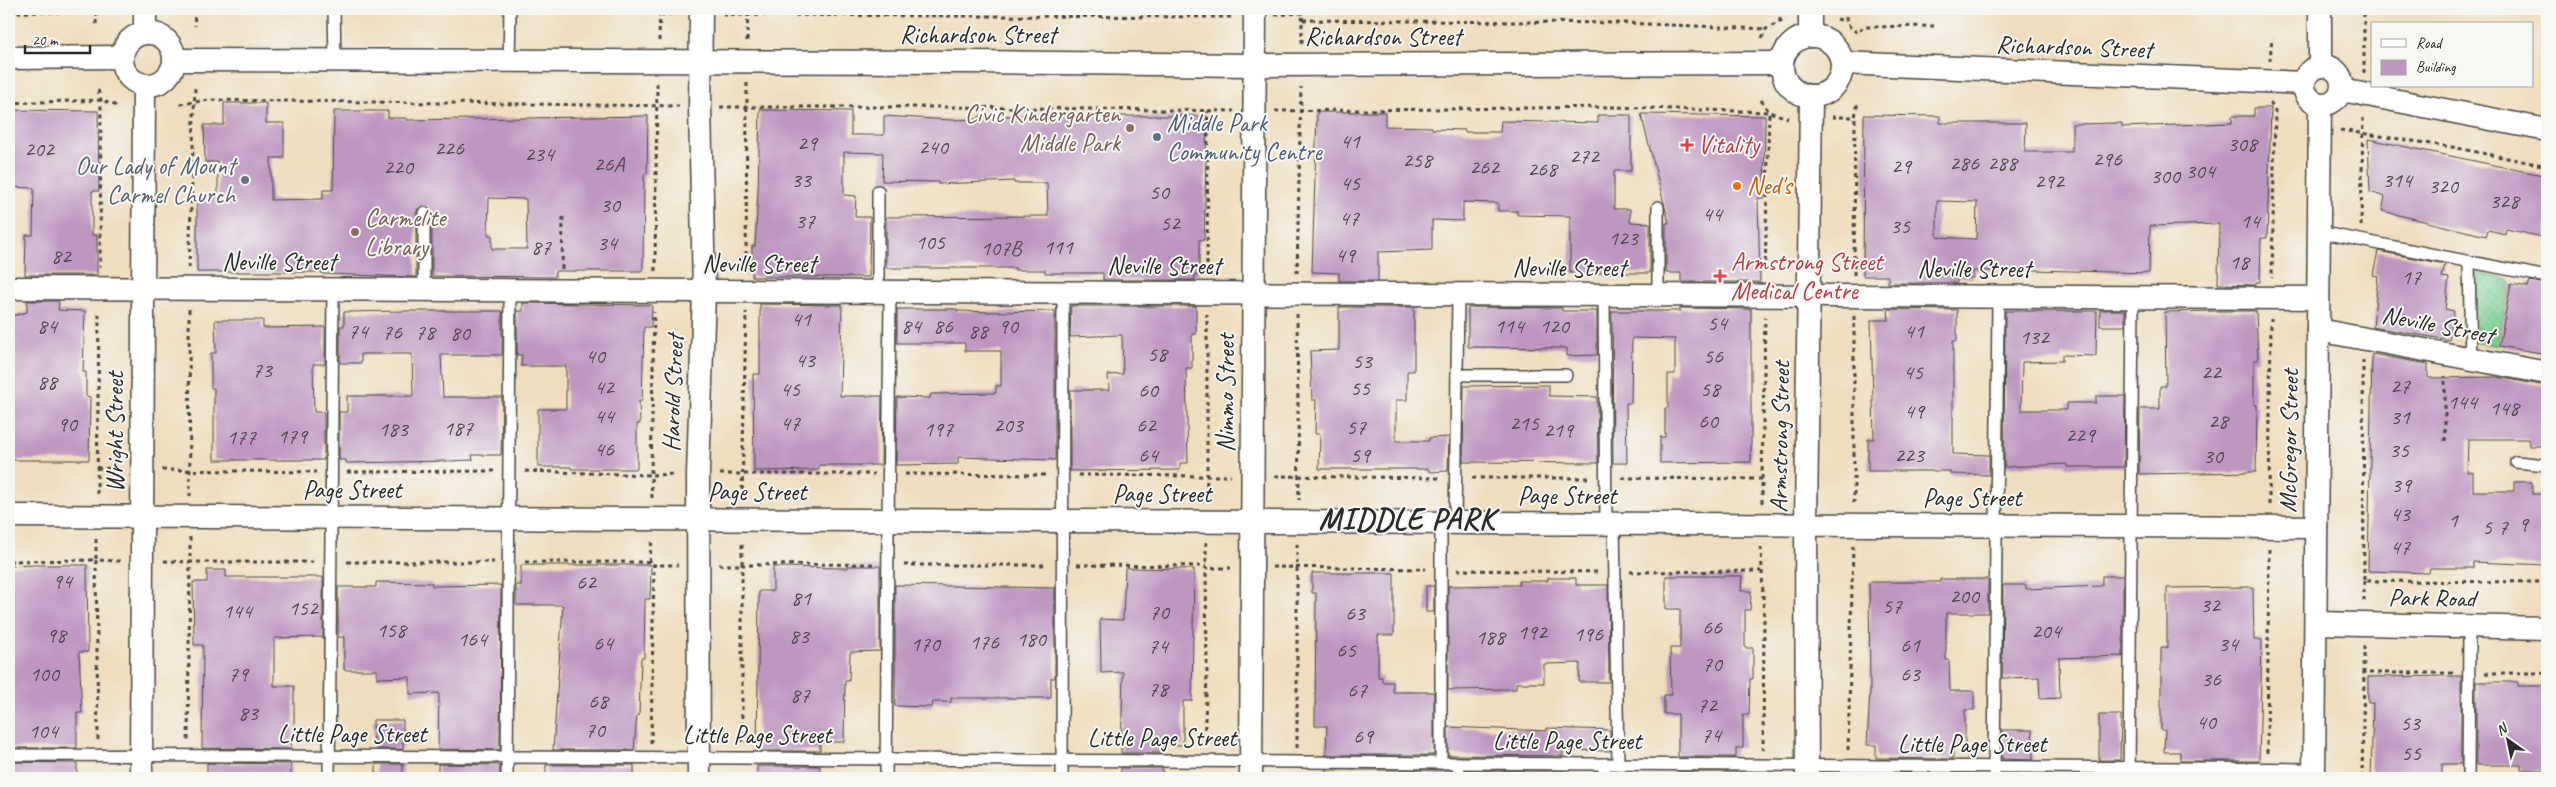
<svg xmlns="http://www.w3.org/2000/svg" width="2556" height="787" viewBox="0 0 2556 787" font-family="Caveat,sans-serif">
	<defs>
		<pattern id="park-dots" width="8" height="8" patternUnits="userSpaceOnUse" patternTransform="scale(1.25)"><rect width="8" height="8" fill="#7bd094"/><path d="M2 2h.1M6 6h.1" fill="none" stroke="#65a979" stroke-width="1.8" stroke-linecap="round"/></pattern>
	</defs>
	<rect width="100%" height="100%" fill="#f6f6f2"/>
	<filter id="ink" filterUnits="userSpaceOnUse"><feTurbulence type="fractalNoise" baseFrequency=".02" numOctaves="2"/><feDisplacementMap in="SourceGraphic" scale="10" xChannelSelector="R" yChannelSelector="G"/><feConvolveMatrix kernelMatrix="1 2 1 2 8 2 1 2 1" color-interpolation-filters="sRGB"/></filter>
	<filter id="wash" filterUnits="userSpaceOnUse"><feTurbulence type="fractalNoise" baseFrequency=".0096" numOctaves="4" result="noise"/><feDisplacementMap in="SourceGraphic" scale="20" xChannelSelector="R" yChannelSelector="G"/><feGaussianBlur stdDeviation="1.12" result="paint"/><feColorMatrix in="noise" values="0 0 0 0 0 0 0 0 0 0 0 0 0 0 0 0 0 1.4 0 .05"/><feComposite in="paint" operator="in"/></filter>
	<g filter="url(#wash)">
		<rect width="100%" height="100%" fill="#f0ddbd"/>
		<path fill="url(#park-dots)" stroke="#537e60" d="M2473,271l38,9 -14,66 -21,-3z"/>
		<g id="blocks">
			<g fill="#be97c1" fill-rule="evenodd">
				<path d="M224,103h42v20h18v35h-13v42l52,-1v-9h10l1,-79h54v7h19v2l241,-4 -1,58h-3l-1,97h-88v6l-123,-1v-63l-4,-6 -4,-1 -6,3 -2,4v64l-94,-3v-2h-125v-75h21v-35h-13l-1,-37h20zM489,198l37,1 1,50h-35v-14h-4z"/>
				<path d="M2254,108h17l-4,130h-6l-1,44h-4v3l-38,-1 1,-60 -69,2 -1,47 -116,-3 -60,1v7l-16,-1v6h-69v-7h-25l1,-161 76,1v7h86l-1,29h47v-28l50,-1v4l110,-4v-7h22zM1937,201l40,1 -1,37 -39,-2z"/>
				<path d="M11,110l87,1 1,80h-7v44h5v40h-72l1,-40h7l1,-47 -23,-1z"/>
				<path d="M760,110l91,1v24h33v-19l66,4 29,-1v-3h228l-3,124h-5v35h-4v5h-92v-7h-58v-3h-30v-2h-129v-51l162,-1 -1,-33h-33v-2l-76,3v-2l-56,-1 1,-28 -39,-1v43l12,1 -1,21h15l-1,60h-117v-31h3l3,-53z"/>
				<path d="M1317,112h68v14l47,1v2l33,1v2h35l1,-11 97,2v-8h33v56h-17v38h16v13l20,1v50h-80v-57l-53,-1v-4h-19v-8l-35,-1v19l-31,-1v30l-54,2v29h-39v-8l-27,-1z"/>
				<path d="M1641,114l124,2 -1,82h-6l2,84h-79v-9h-15v-50h3z"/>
				<path d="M2368,139l179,37v62l-41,-9 -1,5 -17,-4 -2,6 -104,-25 3,-14 -15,-5z"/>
				<path d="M2378,251l67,13 -3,13 7,1 -4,31 9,2 -5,29 -76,-13 5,-51 -5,-1z"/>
				<path d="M2530,281l17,3v70l-48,-8 12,-62 17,3z"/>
				<path d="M27,301h32l-1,9 27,1 -2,61h3v24l4,1 -1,63h-80v-143l18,-5z"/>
				<path d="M523,303l129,2 -1,22h-7l-2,74h-3l1,23h-3v45h-66v-2h-33v-58h28v-43h-45l1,-11h-5v-44h6z"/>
				<path d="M760,304l82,1 -2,91h42l-1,69h-62v5l-65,1 -1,-97h7z"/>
				<path d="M1071,306h125v28h-4v34h-6l2,95h-8v7l-110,1v-81h39l-1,-15 15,-1 -1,-39 -52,2z"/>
				<path d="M1339,307h75v64h-7v29h-11v41h33v-3l20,-1 -1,34 -19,1v-3h-110l1,-35h-5l1,-34h-4l-2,-49 29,-1z"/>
				<path d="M1468,307l94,1v3h35v44l-30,1v-8l-99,-1z"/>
				<path d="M1680,308l71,1v153l-91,1v-26h5v-29h3v-34h7v-35l-43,-1 -1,65h-5l1,60h-14l-1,-152h68z"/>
				<path d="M897,309h60v2l34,1 64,-1v149l-97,-3v7l-62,1 1,-68 33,1 1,-4 65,-1v-7h5v-35h-36v-8h-68z"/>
				<path d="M1888,309l69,1v31h-4v113l36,1v20l-39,-1v-3h-82v-32h6l-3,-119h18z"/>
				<rect x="2100" y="310" width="25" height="16"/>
				<path d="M406,311h96v44h-61l2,42h59l-1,58h-29l1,5 -24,1 -103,2v-3h-7v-48h8v-16h66l-1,-42h-51v9h-21v-37h4v-14z"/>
				<path d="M2005,311h92l-1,45 -34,-1v6l-40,1 -1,48h46v-7h29v-7h29l-1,71h-57v-3l-63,3z"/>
				<path d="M2218,311h38l2,49h-4v45h3l-1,67 -117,2 1,-65h20v-23h6l-1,-74z"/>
				<path d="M215,320h48v8l62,-1v37h-12l1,48h10v48h-110v-72h-3v-35h5z"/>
				<path d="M2372,354l56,10v14l69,-1 49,9v60h-17v-7h-61l-1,33h6v19h41v-9h18v12h15v71l-74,-3v6h-43l-1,5 -61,-2z"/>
				<path d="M1549,385v11l48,1 1,66 -135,-1 1,-76z"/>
				<path d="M37,565h50l1,87h-9l3,61h-5v35h-68v-182z"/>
				<path d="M521,565h130l-1,34h-5l-1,59h-3l-2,57h-2l-3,35h-81l10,-145h-47v-20h5z"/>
				<path d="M848,566h32v85l-30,1 -1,29h-4l-1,61h-24v9h-63l2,-160h14v-24l75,1z"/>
				<path d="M1125,568l69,1 -2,132h-9v44h-21v8h-41l2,-81 -22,1 -1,-54 23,1z"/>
				<path d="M207,570h19v7h97v60l-49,1v48h20v51h-2l-1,12 -89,-1 1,-103h-9l-1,-63h14z"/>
				<path d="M1312,573h82v62h-16v42h4v5h11v10h41v63h-108l1,-29h-12l1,-133h-4z"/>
				<path d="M1666,576h76l-1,15h10l-1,19h-5v38h8v31h-3l-1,36h-6v33h-7v9h-58v-43h-14v-19h7l-1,-47h10v-39h-14z"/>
				<path d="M2102,576h21v80l-64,2 1,40 -20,1 -1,-22 -37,1 1,-93h23v4l76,-3z"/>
				<path d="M1548,578h28v7h32l1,97h-30l1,-19 -36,1v19h-28v6l-68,1v-104l71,-1v-4h29z"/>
				<path d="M1940,579h48v34h-42v47h3l1,31h24v19h-9v34h-12v15l-77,-1v-13h-9l3,-54 -1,-109h71z"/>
				<path d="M376,582l56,1v3l69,-1 -1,165 -62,-1 1,-56 -29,1v-17l-33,1v-8h-33v-33h-6v-50h38z"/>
				<path d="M895,585l160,3v90h-4v20h-100v4h-18l-1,5 -37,-1z"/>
				<rect x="1426" y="586" width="8" height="26"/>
				<path d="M2253,587l1,53h8l-3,121h-79v-9h-16l1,-22h-4v-82h6v-60z"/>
				<path d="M2461,676v88h-19v14h-71l2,-75h-5v-26z"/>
				<path d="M2476,682h42v4h29v84h-26v-5h-45z"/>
				<path d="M2099,715h22l-1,45h-21z"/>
				<path d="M373,720h30v29h-26v-3h-3z"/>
				<path d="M1448,727l99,4v-3l63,2v21l-47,-1v6l-115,-1z"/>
				<path d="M2002,730h30l1,30 -31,-1z"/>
				<path d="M9,762l68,1v15h-68z"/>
				<path d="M207,763l84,1v14h-84z"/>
				<rect x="376" y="764" width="27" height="14"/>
				<path d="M438,764l62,1v13h-62z"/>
				<rect x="546" y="765" width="88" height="13"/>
				<rect x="757" y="766" width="63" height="12"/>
				<rect x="1121" y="768" width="41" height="10"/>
				<rect x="1326" y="770" width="125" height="8"/>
				<rect x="1466" y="771" width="97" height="7"/>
				<rect x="1678" y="772" width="58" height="6"/>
				<path d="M1877,773l76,1v4h-76z"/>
				<rect x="2180" y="776" width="78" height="2"/>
			</g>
		</g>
	</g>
	<g filter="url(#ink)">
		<use href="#blocks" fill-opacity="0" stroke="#494641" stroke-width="1"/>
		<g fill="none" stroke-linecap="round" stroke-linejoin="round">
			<defs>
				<g id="service">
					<path d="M334,9l1,51"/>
					<path d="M509,61l1,-52"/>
					<path d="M424,213v77"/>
					<path d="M2319,232l228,45"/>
					<path d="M2469,263l2,97"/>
					<path d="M878,292v-101"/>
					<path d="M1604,295l2,229"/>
					<path d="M1658,295v-88"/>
					<path d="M1457,375h109"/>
					<path d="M2516,462l31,3"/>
					<path d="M1441,523v240"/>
					<path d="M1455,523l3,-228"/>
					<path d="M1614,524l4,240"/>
					<path d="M9,755l733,3 1572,11"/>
					<path d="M329,778l4,-489"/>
					<path d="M507,778l3,-488"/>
					<path d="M886,778l4,-486"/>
					<path d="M1062,778l1,-485"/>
					<path d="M1458,778l1,-15"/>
					<path d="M1604,778v-14"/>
					<path d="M1994,778l4,-481"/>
					<path d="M2129,778l4,-480"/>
					<path d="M2468,778l1,-152"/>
				</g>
				<g id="minor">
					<path d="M145,9v24"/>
					<circle cx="148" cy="59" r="26"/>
					<circle cx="1812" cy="66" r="30"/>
					<path d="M1810,36v-27"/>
					<path d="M9,58l112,-1"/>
					<path d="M175,60l789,2 290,3 527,-2"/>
					<path d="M1842,63l462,20"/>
					<circle cx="2323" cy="85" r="19"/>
					<path d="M2320,66v-57"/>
					<path d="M2342,90l205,40"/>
					<path d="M9,288l2309,10"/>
					<path d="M2318,330l229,43"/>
					<path d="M9,516l2307,11"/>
					<path d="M2316,623l231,5"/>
					<path d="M141,778l3,-692"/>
					<path d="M699,778l-1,-304 6,-183 -4,-184 1,-98"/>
					<path d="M1251,778l4,-769"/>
					<path d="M1807,778l-1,-253 5,-429"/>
					<path d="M2314,778l6,-674"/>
				</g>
			</defs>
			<use href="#service" stroke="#494641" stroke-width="14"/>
			<use href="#minor" stroke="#494641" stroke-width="25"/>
			<g stroke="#494641" stroke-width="3" stroke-dasharray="4 4" stroke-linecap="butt">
				<path d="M177,9l17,2"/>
				<path d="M194,9l1,17"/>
				<path d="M1846,9c-1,13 1,17 12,24l5,-6 71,-1"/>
				<path d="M9,12l88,1 19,-4"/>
				<path d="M660,15l19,-1"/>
				<path d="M723,15l511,2"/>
				<path d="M1275,15l28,-2 -1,7"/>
				<path d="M1837,19l8,2"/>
				<path d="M1780,22v-13"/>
				<path d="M96,24l1,-11"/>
				<path d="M1762,38l4,-9 20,-10"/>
				<path d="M659,41l1,-32"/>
				<path d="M747,41l1,-32"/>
				<path d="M1302,43v-23l322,3 142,6"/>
				<path d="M2270,61l2,-24"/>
				<path d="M2364,73v-64"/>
				<path d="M98,90l3,10 -1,167"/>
				<path d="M1761,100l8,12 19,6"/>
				<path d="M9,103l92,-3 16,6"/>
				<path d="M2270,103l5,7 -3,168"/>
				<path d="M180,104l30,-4 469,6"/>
				<path d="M720,107h229l285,4"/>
				<path d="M1275,111l337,-4 157,5 -4,161"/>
				<path d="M1832,117h23l3,-16"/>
				<path d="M2340,130l112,17 95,19"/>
				<path d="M2361,226l2,-109"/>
				<path d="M189,268l6,-181"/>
				<path d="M562,269l1,-52"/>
				<path d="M655,271l2,-189"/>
				<path d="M746,271l1,-189"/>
				<path d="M1207,273l1,-162"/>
				<path d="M1297,273l4,-186"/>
				<path d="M1854,275l1,-158"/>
				<path d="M189,309l1,187"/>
				<path d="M1297,314l2,186"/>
				<path d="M1854,316v187"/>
				<path d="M2363,360l1,221 183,1"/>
				<path d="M2445,441v-65"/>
				<path d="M97,468l24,1"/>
				<path d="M162,470l154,2"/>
				<path d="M525,471l126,4 3,-163"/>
				<path d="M347,472l147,-1"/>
				<path d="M720,474h154"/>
				<path d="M905,474l141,1"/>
				<path d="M1078,475l129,1v-162"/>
				<path d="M1275,476l166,2"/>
				<path d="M1472,478h119"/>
				<path d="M1622,478l140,1v24"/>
				<path d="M1762,479l3,-162"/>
				<path d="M97,494l2,-183"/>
				<path d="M652,498l-1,-23 25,-1"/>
				<path d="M742,498l4,-186"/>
				<path d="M1206,501l1,-25h24"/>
				<path d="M2269,505l2,-186"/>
				<path d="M190,537v25h126"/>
				<path d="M1206,542v26h25"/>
				<path d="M1761,547l3,72 -1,131"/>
				<path d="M9,561l87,-1v-22"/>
				<path d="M164,561l26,1 -2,178"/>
				<path d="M347,562h147"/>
				<path d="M525,562h124l5,3h24"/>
				<path d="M649,562l3,-21"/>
				<path d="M719,565h23v-23"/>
				<path d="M904,565h144"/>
				<path d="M1077,565l129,1"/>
				<path d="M1272,567l154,2"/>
				<path d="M1457,570l142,2"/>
				<path d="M1630,572l131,-1"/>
				<path d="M2364,581v22"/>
				<path d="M2364,646v27h90"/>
				<path d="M2485,673h62"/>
				<path d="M98,740l-2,-180 24,1"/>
				<path d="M742,742v-177l131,-1"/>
				<path d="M651,743l3,-178"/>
				<path d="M1204,745l3,-70 -1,-107"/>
				<path d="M1297,748v-204"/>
				<path d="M1848,750l5,-204"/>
				<path d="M2267,753l2,-204"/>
				<path d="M188,778v-7"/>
				<path d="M2362,778l2,-105"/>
			</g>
			<use href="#service" stroke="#fff" stroke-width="11"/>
			<use href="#minor" stroke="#fff" stroke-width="22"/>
		</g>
	</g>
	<g fill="#8d6e63" stroke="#f6f6f2" stroke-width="2">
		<circle cx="1130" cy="128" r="5"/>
		<circle cx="355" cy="232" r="5"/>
	</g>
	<circle fill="#5c6f8a" stroke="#f6f6f2" stroke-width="2" cx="1157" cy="137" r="5"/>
	<g fill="#e0444e" stroke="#f6f6f2" stroke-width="2">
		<path d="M1684.5 137.5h5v5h5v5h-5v5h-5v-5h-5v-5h5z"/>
		<path d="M1717.5 268.5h5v5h5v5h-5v5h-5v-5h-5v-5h5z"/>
	</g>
	<circle fill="#6b7280" stroke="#f6f6f2" stroke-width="2" cx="245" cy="180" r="5"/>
	<circle fill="#e8710a" stroke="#f6f6f2" stroke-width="2" cx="1737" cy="186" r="5"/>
	<g text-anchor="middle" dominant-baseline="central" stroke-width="4" stroke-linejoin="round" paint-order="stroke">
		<g font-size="22" fill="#504650">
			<text x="1350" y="141">41</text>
			<text x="807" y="143">29</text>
			<text x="2242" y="144">308</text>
			<text x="933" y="147">240</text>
			<text x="449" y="148">226</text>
			<text x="39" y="149">202</text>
			<text x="539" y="154">234</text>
			<text x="1584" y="156">272</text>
			<text x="2107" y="159">296</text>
			<text x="1417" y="160">258</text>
			<text x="1964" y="163">286</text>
			<text x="2002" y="163">288</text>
			<text x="609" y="164">26A</text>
			<text x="1901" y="166">29</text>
			<text x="398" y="167">220</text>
			<text x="1484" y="167">262</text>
			<text x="1542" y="169">268</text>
			<text x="2200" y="171">304</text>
			<text x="2165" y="176">300</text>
			<text x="801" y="180">33</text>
			<text x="2397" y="180">314</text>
			<text x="2049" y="181">292</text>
			<text x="1350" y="183">45</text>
			<text x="2443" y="186">320</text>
			<text x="1159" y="192">50</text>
			<text x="2504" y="201">328</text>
			<text x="610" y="205">30</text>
			<text x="1712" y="214">44</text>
			<text x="1349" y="218">47</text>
			<text x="805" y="221">37</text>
			<text x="2250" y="221">14</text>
			<text x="1170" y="223">52</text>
			<text x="1900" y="226">35</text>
			<text x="1623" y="238">123</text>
			<text x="930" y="242">105</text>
			<text x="607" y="243">34</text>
			<text x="541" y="247">87</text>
			<text x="1058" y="247">111</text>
			<text x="1001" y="248">107B</text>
			<text x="1345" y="255">49</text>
			<text x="61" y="256">82</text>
			<text x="2239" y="262">18</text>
			<text x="2411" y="277">17</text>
			<text x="801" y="319">41</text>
			<text x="1717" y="323">54</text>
			<text x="47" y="326">84</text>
			<text x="911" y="326">84</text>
			<text x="943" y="326">86</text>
			<text x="1008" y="326">90</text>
			<text x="1509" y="326">114</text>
			<text x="1554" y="326">120</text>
			<text x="358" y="331">74</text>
			<text x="978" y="331">88</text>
			<text x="1914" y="331">41</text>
			<text x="392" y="332">76</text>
			<text x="425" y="332">78</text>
			<text x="460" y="333">80</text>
			<text x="2034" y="337">132</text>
			<text x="1157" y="354">58</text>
			<text x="595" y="356">40</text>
			<text x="1713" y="356">56</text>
			<text x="805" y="360">43</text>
			<text x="1362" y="361">53</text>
			<text x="262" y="370">73</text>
			<text x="1913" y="372">45</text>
			<text x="2211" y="372">22</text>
			<text x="47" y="382">88</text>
			<text x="2400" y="386">27</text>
			<text x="604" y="387">42</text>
			<text x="1360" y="388">55</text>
			<text x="790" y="389">45</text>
			<text x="1710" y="389">58</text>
			<text x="1148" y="390">60</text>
			<text x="2462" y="402">144</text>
			<text x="2504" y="408">148</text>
			<text x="1914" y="411">49</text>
			<text x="604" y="416">44</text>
			<text x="2400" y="417">31</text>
			<text x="1708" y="421">60</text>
			<text x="2218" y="421">28</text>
			<text x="790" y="423">47</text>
			<text x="1524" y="423">215</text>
			<text x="67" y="424">90</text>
			<text x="1008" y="425">203</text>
			<text x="1146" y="425">62</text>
			<text x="1356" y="427">57</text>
			<text x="458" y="428">187</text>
			<text x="393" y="429">183</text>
			<text x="938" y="429">197</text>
			<text x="1558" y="430">219</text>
			<text x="2080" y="435">229</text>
			<text x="292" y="436">179</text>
			<text x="241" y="437">177</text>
			<text x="604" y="449">46</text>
			<text x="2399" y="450">35</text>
			<text x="1148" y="455">64</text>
			<text x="1360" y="455">59</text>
			<text x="1909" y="455">223</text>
			<text x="2213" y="456">30</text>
			<text x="2401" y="485">39</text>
			<text x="2400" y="514">43</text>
			<text x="2453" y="520">1</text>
			<text x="2523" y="524">9</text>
			<text x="2487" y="527">5</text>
			<text x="2503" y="527">7</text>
			<text x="2400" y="547">47</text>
			<text x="62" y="581">94</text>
			<text x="586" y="582">62</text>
			<text x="1964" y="596">200</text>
			<text x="801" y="598">81</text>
			<text x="2210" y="605">32</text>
			<text x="1892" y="606">57</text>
			<text x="303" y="608">152</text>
			<text x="237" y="611">144</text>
			<text x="1159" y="612">70</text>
			<text x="1355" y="613">63</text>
			<text x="1712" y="627">66</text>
			<text x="391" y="630">158</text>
			<text x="2046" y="631">204</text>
			<text x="1532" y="632">192</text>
			<text x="1588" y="634">196</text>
			<text x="56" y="635">98</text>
			<text x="799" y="636">83</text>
			<text x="1490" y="637">188</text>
			<text x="472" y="639">164</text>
			<text x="1031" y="639">180</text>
			<text x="984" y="642">176</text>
			<text x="603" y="643">64</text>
			<text x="925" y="644">170</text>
			<text x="2228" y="644">34</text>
			<text x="1910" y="645">61</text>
			<text x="1158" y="646">74</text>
			<text x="1346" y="650">65</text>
			<text x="1712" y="664">70</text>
			<text x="44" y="674">100</text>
			<text x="238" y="674">79</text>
			<text x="1910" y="674">63</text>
			<text x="2211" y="679">36</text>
			<text x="1158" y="689">78</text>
			<text x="1357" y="690">67</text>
			<text x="800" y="695">87</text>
			<text x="598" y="701">68</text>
			<text x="1707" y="705">72</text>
			<text x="248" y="713">83</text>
			<text x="2206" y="722">40</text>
			<text x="2410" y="723">53</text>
			<text x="595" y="730">70</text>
			<text x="43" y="731">104</text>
			<text x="1711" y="735">74</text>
			<text x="1363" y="736">69</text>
			<text x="2411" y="753">55</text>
		</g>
		<g font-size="25" fill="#2b2b2b" stroke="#f6f6f2">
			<text x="978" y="35">Richardson Street</text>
			<text x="1383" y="37">Richardson Street</text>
			<text transform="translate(2074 47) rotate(2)">Richardson Street</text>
			<text x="279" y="262">Neville Street</text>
			<text x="759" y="264">Neville Street</text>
			<text x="1164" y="266">Neville Street</text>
			<text x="1569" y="268">Neville Street</text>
			<text x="1974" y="269">Neville Street</text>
			<text transform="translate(2438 325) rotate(11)">Neville Street</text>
			<text transform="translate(673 393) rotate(-88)">Harold Street</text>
			<text transform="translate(1226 393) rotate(-90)">Nimmo Street</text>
			<text transform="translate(115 432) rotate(-90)">Wright Street</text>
			<text transform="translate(1780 437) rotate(-89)">Armstrong Street</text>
			<text transform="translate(2289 441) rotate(-89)">McGregor Street</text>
			<text x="352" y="490">Page Street</text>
			<text x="757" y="492">Page Street</text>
			<text x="1162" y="494">Page Street</text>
			<text x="1567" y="496">Page Street</text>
			<text x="1972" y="498">Page Street</text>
			<text transform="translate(2432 598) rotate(1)">Park Road</text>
			<text x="352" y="734">Little Page Street</text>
			<text x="757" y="735">Little Page Street</text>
			<text x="1162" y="738">Little Page Street</text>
			<text x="1567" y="741">Little Page Street</text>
			<text x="1972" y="744">Little Page Street</text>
		</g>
		<g font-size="25" fill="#785e54" stroke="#f6f6f2" text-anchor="end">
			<text x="1120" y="114">Civic Kindergarten<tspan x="1120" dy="29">Middle Park</tspan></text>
			<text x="365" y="218" text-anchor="start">Carmelite<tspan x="365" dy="29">Library</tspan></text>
		</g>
		<g font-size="25" fill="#4e5e75" stroke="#f6f6f2" text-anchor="start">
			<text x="1167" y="123">Middle Park<tspan x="1167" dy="29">Community Centre</tspan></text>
		</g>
		<g font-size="25" fill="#be3a42" stroke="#f6f6f2" text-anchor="start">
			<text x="1698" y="145">Vitality</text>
			<text x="1731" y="262">Armstrong Street<tspan x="1731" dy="29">Medical Centre</tspan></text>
		</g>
		<g font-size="25" fill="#5b616d" stroke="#f6f6f2" text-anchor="end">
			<text x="235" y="166">Our Lady of Mount<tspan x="235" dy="29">Carmel Church</tspan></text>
		</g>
		<g font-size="25" fill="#c56008" stroke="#f6f6f2" text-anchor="start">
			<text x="1747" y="186">Ned's</text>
		</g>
		<g font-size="30" font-weight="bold" letter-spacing="1" fill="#2b2b2b" stroke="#f6f6f2">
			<text x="1407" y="519">MIDDLE PARK</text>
		</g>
	</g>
	<rect width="2556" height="787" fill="none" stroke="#f6f6f2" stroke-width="30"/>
	<rect x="2371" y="22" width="162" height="65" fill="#f6f6f2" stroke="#a5a5a2"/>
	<rect x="2381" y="39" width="25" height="8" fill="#ffffff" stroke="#a5a5a2"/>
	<text x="2416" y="48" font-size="15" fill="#2b2b2b">Road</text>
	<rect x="2381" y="60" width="25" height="15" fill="#be97c1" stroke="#a5a5a2"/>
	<text x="2416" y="72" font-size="15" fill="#2b2b2b">Building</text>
	<g transform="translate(2508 740) rotate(327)" stroke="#f6f6f2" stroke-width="4" paint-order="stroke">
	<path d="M0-4L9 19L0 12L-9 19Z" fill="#2b2b2b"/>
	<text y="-8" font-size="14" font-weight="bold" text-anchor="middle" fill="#2b2b2b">N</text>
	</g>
	<path d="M25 45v8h65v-8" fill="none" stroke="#2b2b2b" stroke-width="2.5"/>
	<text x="32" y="45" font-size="15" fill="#2b2b2b" stroke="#f6f6f2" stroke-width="4" paint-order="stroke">20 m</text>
</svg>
